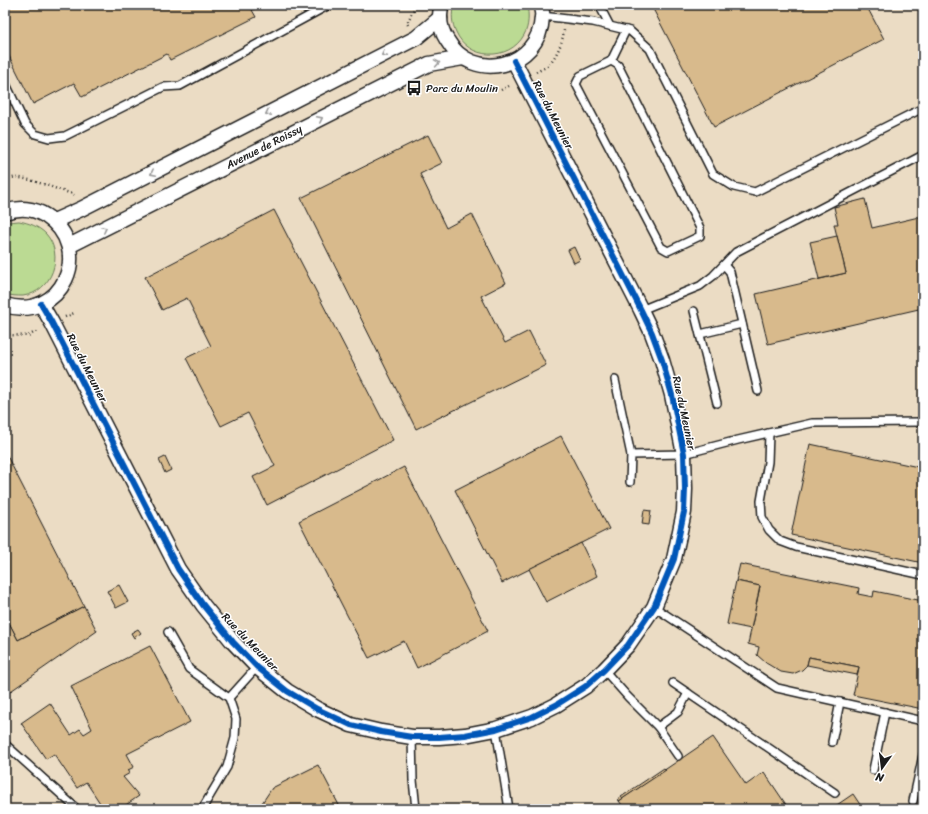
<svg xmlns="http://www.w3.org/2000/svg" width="928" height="814" viewBox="0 0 928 814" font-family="Sriracha,sans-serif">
	<rect width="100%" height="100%" fill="#f3eadc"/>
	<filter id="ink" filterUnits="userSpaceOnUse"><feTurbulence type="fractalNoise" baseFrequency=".025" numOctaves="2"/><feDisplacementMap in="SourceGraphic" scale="8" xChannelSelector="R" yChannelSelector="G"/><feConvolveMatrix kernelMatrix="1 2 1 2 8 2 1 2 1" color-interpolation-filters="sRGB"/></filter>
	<g filter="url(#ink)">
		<path fill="#ebdcc4" d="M5,5h918v804h-915l-3,-3z"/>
		<g fill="#bbda93" stroke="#6c7b58">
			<path d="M454,5h73c2,10 2,21 -3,30 -15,27 -56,25 -68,-3 -4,-8 -5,-18 -2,-27z"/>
			<path d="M19,221c10,2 19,5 27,13 19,21 6,58 -23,62 -6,0 -12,0 -18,-2v-71l3,-1z"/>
		</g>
		<g fill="#d8ba8c" stroke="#1c1c1c">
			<path d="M5,5h32l2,3 6,-3h217l-10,5 4,7 -86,43 -3,-6 -85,43 -8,-14 -41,21 -28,-56z"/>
			<path d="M651,5h215l18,34 -170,88z"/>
			<path d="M428,135l14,28 -22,11 26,54 26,-14 34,69 -25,13 24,47 24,-12 17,34 -130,64 -115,-231z"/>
			<path d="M865,199l7,29 51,-12v92l-155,36 -12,-50 90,-21 -12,-49h4l-4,-17z"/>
			<path d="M274,210l119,230 -126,65 -14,-28 22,-11 -27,-53 -27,13 -35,-68 25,-12 -24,-48 -25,12 -17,-33z"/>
			<path d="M837,236l9,37 -27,6 -9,-37z"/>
			<path d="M574,247l6,13 -6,3 -6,-13z"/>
			<path d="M561,436l48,93 -107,54 -47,-93z"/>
			<path d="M810,444l113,24v95l-132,-28z"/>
			<path d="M5,452l79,154 -66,34 -13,-25z"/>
			<path d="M165,457l6,13 -6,3 -6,-13z"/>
			<path d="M404,467l84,164 -71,37 -13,-27 -35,17 -70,-137z"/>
			<path d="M644,510l7,1 -2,14 -7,-1z"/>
			<path d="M581,543l16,33 -51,26 -17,-33z"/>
			<path d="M740,564l119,24 -1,6 15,3 1,-6 49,10v108l-70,-14 6,-28 -50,-10 -2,8 -5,5 -9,4 -12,-2 -15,-9 -9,-8 2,-8 -11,-3 12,-58 -24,-5z"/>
			<path d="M736,581l24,5 -9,43 -24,-5z"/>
			<path d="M119,585l9,17 -12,6 -9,-17z"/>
			<path d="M84,606l13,25 -92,64v-80l13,25z"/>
			<path d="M138,629l3,4 -7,5 -3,-5z"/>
			<path d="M150,646l40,76 -63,32 7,13 -6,3 2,3 -7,4 16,19 -19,13h-16l-18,-27 -9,6 -23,-34 -8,5 -25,-36 29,-20 21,32 9,-6 4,5 8,-5 -21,-43z"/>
			<path d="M809,657l50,10 -2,8 -50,-10z"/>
			<path d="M713,737l33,48 18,-13 25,37h-164l-6,-8z"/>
			<path d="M318,765l23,44h-83l14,-21z"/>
			<path d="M664,768l2,2 -47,31 -1,-2z"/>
			<path d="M853,794l10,15h-32z"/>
		</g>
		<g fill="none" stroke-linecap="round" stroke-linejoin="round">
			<defs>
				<g id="lane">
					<path d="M599,5l11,21"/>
					<path d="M542,16l51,6 37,9 20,18 63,125 21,13 21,5 168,-84"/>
					<path d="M611,61l7,4 82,163v8l-32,15 -7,-4 -85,-163 4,-8z"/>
					<path d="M611,61l15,-31"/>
					<path d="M5,82l20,42 10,10 14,4 16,-2 98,-49 17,-1 149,-81"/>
					<path d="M724,265l6,7 28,119"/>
					<path d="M641,310l59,-24 13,-10 23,-24 187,-97"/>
					<path d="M694,311l23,92"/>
					<path d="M700,334l42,-10"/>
					<path d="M615,380l16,75"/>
					<path d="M769,433l-1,29 -7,39 1,16 7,13 11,11 16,6 127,28"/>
					<path d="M630,482l1,-27 53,-1 54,-14 74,-17 111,-1"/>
					<path d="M654,607l123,81 146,33"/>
					<path d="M168,632l21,37 40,29 28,-31"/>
					<path d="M604,670l24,27 30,30 20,29"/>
					<path d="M673,683l162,110"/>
					<path d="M658,727l20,-15 10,-19"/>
					<path d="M496,729l13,80"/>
					<path d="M412,737l1,43 3,29"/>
					<path d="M832,742l8,-40"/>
					<path d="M5,744l72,65"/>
					<path d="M873,770l12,-58"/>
					<path d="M913,801l10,-46"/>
					<path d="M202,809l25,-42 8,-29 1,-19 -7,-21"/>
				</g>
				<g id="street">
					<path d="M441,5c0,4 -1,8 -1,12 0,8 3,17 7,23 25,44 93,28 95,-23 1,-4 -1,-8 -1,-12"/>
					<path d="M5,212c14,-5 29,-4 41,4 50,33 15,107 -41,89"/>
					<path d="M54,221l27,-12 335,-171 24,-20"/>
					<path d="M69,246l360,-182 34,-6"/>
					<path d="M41,304l11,19 126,246 25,36 30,37 24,25 30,24 30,18 34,16 30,7 31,5h27l26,-2 31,-6 36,-12 24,-12 30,-19 18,-16 24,-25 26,-38 20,-48 10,-47 1,-23 -1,-35 -12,-59 -10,-35 -10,-27 -11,-23 -127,-249"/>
				</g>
			</defs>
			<use href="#lane" stroke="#1c1c1c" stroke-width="10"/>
			<use href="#street" stroke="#1c1c1c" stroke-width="17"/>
			<g stroke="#1c1c1c" stroke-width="2.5" stroke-dasharray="1 3" stroke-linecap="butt">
				<path d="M408,25l-1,-2 9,-18"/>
				<path d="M536,72c4,-2 9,-4 12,-7 9,-9 15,-23 16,-36"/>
				<path d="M501,90l8,-4"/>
				<path d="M5,180l11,-3 14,3 16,5 14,5 13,4 1,1"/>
				<path d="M65,317l9,-4"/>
				<path d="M5,333l5,2 18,1 11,-6"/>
			</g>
			<use href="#lane" stroke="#fff" stroke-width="7"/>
			<use href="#street" stroke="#fff" stroke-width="14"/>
			<defs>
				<path id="cycleway" d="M41,304l11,19 126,246 25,36 30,37 24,25 30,24 30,18 34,16 30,7 31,5h27l26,-2 31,-6 36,-12 24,-12 30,-19 18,-16 24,-25 26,-38 20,-48 10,-47 1,-23 -1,-35 -12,-59 -10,-35 -10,-27 -11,-23 -127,-249"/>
			</defs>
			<use href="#cycleway" stroke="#fff" stroke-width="8"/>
			<use href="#cycleway" stroke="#0057b8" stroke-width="6"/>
		</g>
		<defs><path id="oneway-chevron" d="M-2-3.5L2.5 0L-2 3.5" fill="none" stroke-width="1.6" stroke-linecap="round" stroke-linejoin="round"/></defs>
		<g stroke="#999">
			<use href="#oneway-chevron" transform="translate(384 54) rotate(153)"/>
			<use href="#oneway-chevron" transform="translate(437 63) rotate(-10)"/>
			<use href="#oneway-chevron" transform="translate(268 113) rotate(153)"/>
			<use href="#oneway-chevron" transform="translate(320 119) rotate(-27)"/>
			<use href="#oneway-chevron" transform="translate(153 173) rotate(153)"/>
			<use href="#oneway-chevron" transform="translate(104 229) rotate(-27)"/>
		</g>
	</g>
	<defs>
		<symbol id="bus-bare" viewBox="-9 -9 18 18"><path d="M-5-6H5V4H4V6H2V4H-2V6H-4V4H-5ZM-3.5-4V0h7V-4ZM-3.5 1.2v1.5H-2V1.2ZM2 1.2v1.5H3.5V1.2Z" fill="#1c1c1c" stroke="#fff" stroke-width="2.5" paint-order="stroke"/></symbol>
	</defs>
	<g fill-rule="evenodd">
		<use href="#bus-bare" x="403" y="77" width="22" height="22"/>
	</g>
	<g text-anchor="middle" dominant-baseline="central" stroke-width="3" stroke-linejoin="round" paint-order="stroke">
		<g font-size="11" fill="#1c1c1c" stroke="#fff" text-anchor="start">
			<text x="426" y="88">Parc du Moulin</text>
		</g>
		<g font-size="11" fill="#1c1c1c" stroke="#fff">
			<text transform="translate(553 115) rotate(63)">Rue du Meunier</text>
			<text transform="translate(264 147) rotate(-27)">Avenue de Roissy</text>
			<text transform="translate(87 368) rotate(63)">Rue du Meunier</text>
			<text transform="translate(684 413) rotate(78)">Rue du Meunier</text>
			<text transform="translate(250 642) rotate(46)">Rue du Meunier</text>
		</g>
	</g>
	<rect width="928" height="814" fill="none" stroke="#fff" stroke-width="20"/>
	<rect x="10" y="10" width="908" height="794" fill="none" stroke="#1c1c1c" stroke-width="1.5" filter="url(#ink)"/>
	<g transform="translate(882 768) rotate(194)" stroke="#ffffff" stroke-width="3" paint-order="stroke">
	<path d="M0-3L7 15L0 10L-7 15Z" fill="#1c1c1c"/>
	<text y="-6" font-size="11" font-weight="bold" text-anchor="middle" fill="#1c1c1c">N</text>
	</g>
</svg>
